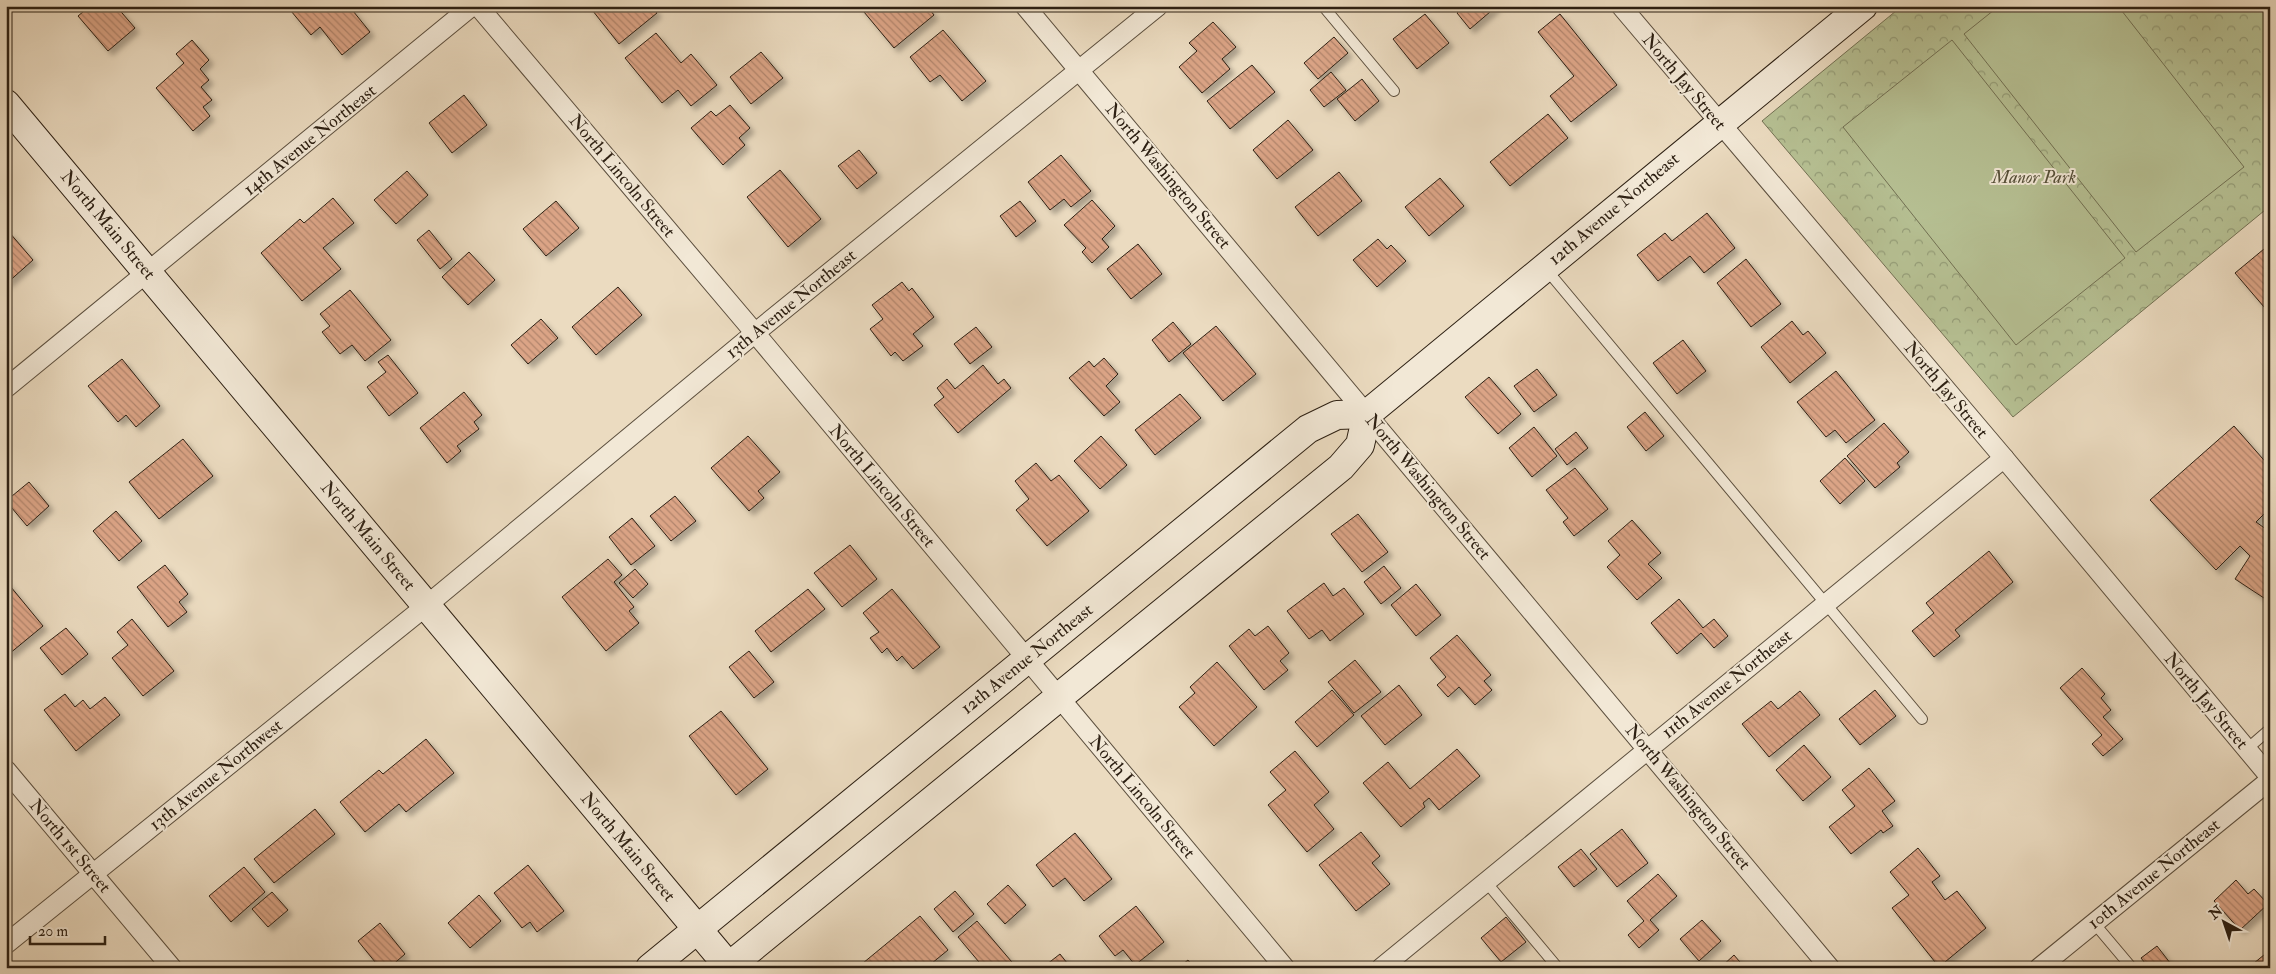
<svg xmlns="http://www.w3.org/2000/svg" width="2276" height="974" viewBox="0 0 2276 974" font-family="'IM FELL Double Pica',serif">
	<defs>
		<pattern id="forest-crowns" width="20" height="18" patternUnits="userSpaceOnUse" patternTransform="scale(1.25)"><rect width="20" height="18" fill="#b6c093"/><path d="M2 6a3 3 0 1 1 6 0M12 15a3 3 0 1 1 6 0" fill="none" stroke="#949c77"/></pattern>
		<pattern id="building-back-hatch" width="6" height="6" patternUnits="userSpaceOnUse" patternTransform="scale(1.25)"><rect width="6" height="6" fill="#dba486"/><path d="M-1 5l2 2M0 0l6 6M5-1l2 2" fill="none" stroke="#b2856c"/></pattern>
		<filter id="shadow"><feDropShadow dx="4.5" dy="4.5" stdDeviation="2.5" flood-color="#0004"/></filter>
	</defs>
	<rect width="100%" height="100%" fill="#ebdbc0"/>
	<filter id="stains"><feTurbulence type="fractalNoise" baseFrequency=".004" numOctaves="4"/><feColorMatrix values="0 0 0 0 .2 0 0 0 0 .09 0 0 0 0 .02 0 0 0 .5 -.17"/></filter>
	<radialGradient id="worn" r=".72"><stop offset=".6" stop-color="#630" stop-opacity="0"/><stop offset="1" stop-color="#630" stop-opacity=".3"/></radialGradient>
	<path fill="url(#forest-crowns)" stroke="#727053" d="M1902,6h368v200l-257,211 -251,-296z"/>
	<g fill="#b6c093" stroke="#727053">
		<path d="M1999,6h119l126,161 -108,85 -172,-218z"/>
		<path d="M1952,40l173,218 -109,87 -173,-218z"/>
	</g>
	<g fill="url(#building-back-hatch)" stroke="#2d2013" filter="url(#shadow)">
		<path d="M80,6h36l19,22 -27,23 -30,-35 6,-5z"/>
		<path d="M298,6h51l21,26 -28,23 -22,-28 -9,8 -20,-24z"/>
		<path d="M589,6h63l5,7 -38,31z"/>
		<path d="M859,6h68l7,9 -40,33z"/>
		<path d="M1460,6h37l-27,23 -13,-16 5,-5z"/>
		<path d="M1425,14l24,29 -32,26 -24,-30z"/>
		<path d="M1560,14l57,71 -46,37 -21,-26 24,-20 -36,-44z"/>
		<path d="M1213,22l23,25 -14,12 8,10 -28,24 -23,-26 18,-16 -8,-8z"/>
		<path d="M943,30l43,51 -24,20 -22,-26 -10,7 -20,-25z"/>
		<path d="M656,33l25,30 10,-9 26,31 -26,21 -13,-16 -16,13 -37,-45z"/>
		<path d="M1334,37l14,16 -30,26 -14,-16z"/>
		<path d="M192,40l17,20 -9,9 9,11 -8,7 11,13 -9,7 7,9 -17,15 -37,-43 28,-25 -8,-9z"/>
		<path d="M761,52l22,26 -32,26 -21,-27z"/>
		<path d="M1252,65l23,27 -45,37 -23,-28z"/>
		<path d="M1331,72l15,18 -22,17 -14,-17z"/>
		<path d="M1362,79l17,22 -24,20 -18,-22z"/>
		<path d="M464,95l23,30 -35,28 -23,-30z"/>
		<path d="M730,105l20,23 -11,10 6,7 -22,20 -32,-37 20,-17 5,5z"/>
		<path d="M1548,114l20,24 -58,48 -20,-24z"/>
		<path d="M1288,120l25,30 -36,29 -24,-29z"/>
		<path d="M859,150l18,23 -20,16 -19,-23z"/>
		<path d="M1061,155l30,36 -20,16 -7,-8 -14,11 -22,-28z"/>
		<path d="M780,170l41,49 -33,28 -41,-50z"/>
		<path d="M407,171l21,24 -32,29 -22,-24z"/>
		<path d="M1339,172l23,29 -44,35 -23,-29z"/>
		<path d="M1440,178l24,28 -35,30 -24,-29z"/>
		<path d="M333,198l21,25 -31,25 18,21 -39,32 -41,-48 39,-34 4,4z"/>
		<path d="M1092,200l23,26 -13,13 7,8 -17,16 -10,-11 4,-4 -22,-23z"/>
		<path d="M556,201l23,27 -33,28 -23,-27z"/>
		<path d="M1020,201l16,20 -20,16 -16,-21z"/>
		<path d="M1707,213l28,35 -31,25 -14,-17 -32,25 -21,-26 28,-22 7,8z"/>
		<path d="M429,230l23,29 -12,10 -23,-29z"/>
		<path d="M9,232l24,28 -27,24v-50z"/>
		<path d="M1378,239l9,10 4,-4 15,16 -29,26 -24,-27z"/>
		<path d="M1138,244l24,30 -31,25 -24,-30z"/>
		<path d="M2270,244v70l-35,-41z"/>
		<path d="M469,252l26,28 -27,25 -26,-28z"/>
		<path d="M1746,259l35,45 -30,23 -34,-44z"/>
		<path d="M902,282l7,9 3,-3 22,29 -21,17 10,12 -20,15 -8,-9 -4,4 -21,-27 13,-10 -11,-14z"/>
		<path d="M618,287l24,28 -46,40 -24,-28z"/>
		<path d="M350,290l41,50 -26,21 -13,-16 -12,9 -18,-22 8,-6 -10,-12z"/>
		<path d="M541,319l17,19 -30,26 -17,-19z"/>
		<path d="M1792,321l11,14 5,-4 18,22 -36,30 -29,-36z"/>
		<path d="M1173,322l18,22 -22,18 -17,-22z"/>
		<path d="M1216,326l40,48 -33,27 -40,-48z"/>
		<path d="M976,327l16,20 -22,17 -16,-20z"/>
		<path d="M1683,340l23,31 -29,23 -24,-31z"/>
		<path d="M388,355l30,38 -29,23 -22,-29 19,-15 -8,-10z"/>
		<path d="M1104,358l14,16 -12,12 14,16 -16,14 -35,-38 20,-17 5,6z"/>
		<path d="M122,359l38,47 -24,21 -10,-12 -8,7 -30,-36z"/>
		<path d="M983,365l15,19 6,-5 7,9 -53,45 -24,-28 10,-8 -7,-9 10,-9 8,10z"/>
		<path d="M1537,369l20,26 -23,17 -20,-26z"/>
		<path d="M1836,371l39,49 -29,23 -11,-13 -9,7 -29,-35z"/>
		<path d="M1489,377l32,37 -23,20 -33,-37z"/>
		<path d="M464,392l18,23 -8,7 5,7 -22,17 4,5 -14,12 -27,-35z"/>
		<path d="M1180,394l21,24 -46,37 -20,-25z"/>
		<path d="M1645,412l19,24 -18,15 -19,-24z"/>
		<path d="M1884,423l25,29 -12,11 3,4 -25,21 -28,-32z"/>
		<path d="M2234,426l36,41v41l-14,14 14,10v70l-35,-23 15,-23 -10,-10 -24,24 -66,-70z"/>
		<path d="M1534,427l23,29 -25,21 -23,-29z"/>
		<path d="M1576,432l12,16 -21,17 -12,-16z"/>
		<path d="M748,436l32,36 -22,19 6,7 -15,13 -38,-43z"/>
		<path d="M1101,436l26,29 -27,24 -26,-28z"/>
		<path d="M183,439l30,37 -54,43 -30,-37z"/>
		<path d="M1845,458l20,23 -25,23 -20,-23z"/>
		<path d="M1036,463l15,18 8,-6 30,36 -42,35 -31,-36 13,-11 -14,-18z"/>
		<path d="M1575,468l33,41 -34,27 -11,-14 5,-4 -22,-28z"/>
		<path d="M29,482l20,24 -22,20 -21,-25z"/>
		<path d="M675,496l21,25 -25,20 -21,-25z"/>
		<path d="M116,511l26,30 -23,20 -26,-30z"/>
		<path d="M1358,514l30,38 -26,20 -31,-38z"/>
		<path d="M632,518l23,28 -24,19 -22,-28z"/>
		<path d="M1632,520l29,33 -13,11 14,14 -25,22 -30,-33 13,-12 -12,-14z"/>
		<path d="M850,545l27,34 -35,28 -28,-34z"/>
		<path d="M1989,551l24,31 -58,48 5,6 -26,21 -22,-26 22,-18 -8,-10z"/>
		<path d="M608,559l14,16 -8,7 20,25 -5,4 10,12 -33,28 -44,-54z"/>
		<path d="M165,565l23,29 -9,8 8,10 -19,15 -31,-40z"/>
		<path d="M1384,566l17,22 -20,16 -17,-22z"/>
		<path d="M635,569l13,15 -15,14 -14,-15z"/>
		<path d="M6,581l37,45 -34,28 -3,-3z"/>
		<path d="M1324,583l9,13 11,-8 20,26 -34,27 -8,-11 -13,9 -22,-28z"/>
		<path d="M1416,584l25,31 -25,21 -25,-31z"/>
		<path d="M808,589l17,20 -54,43 -16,-21z"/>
		<path d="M892,589l48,58 -27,22 -11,-13 -5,5 -10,-13 -5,5 -12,-15 9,-6 -16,-19z"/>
		<path d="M1679,599l24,29 11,-9 14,17 -14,12 -13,-15 -24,21 -26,-31z"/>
		<path d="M132,619l42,52 -31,25 -31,-38 16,-13 -11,-13z"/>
		<path d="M1268,626l21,27 -9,8 8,9 -24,20 -35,-44 20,-17 6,7z"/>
		<path d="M66,628l22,26 -26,21 -22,-27z"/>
		<path d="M1457,635l34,40 -7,6 8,9 -17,15 -16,-18 -11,10 -11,-12 9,-8 -16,-19z"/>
		<path d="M749,651l25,31 -20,16 -25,-31z"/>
		<path d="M1355,660l26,32 -27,21 -26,-31z"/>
		<path d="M1217,662l40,45 -43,39 -35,-39 16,-14 -5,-6z"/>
		<path d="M2082,668l23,26 -4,4 10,12 -8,7 20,22 -20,17 -11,-12 10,-9 -42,-47z"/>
		<path d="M1399,685l23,30 -37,30 -24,-29z"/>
		<path d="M1332,690l22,25 -37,32 -22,-25z"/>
		<path d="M1875,690l21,26 -36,29 -21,-26z"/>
		<path d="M1800,691l20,24 -51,42 -27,-33 29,-23 7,8z"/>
		<path d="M65,694l10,13 8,-7 7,9 15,-12 15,18 -44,36 -32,-41z"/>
		<path d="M721,711l47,58 -32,26 -47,-59z"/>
		<path d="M426,739l28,34 -48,39 -7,-8 -34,28 -25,-30 39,-32 4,4z"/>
		<path d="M1804,745l27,32 -28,24 -27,-31z"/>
		<path d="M1457,749l23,27 -41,34 -10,-12 -6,5 2,4 -24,20 -38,-44 25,-21 22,27z"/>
		<path d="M1295,751l34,41 -15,13 20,24 -27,23 -39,-47 18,-15 -16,-18z"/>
		<path d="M1869,768l26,33 -13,10 11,15 -10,7 -2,-3 -30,24 -22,-27 26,-21 -13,-16z"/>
		<path d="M315,809l20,25 -61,49 -20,-24z"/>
		<path d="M1622,829l26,34 -31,24 -27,-33z"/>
		<path d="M1361,832l19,24 -8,7 18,21 -34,27 -37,-46z"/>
		<path d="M1075,833l37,46 -28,22 -19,-23 -12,9 -17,-22z"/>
		<path d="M1918,848l22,28 -8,6 13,18 12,-9 29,37 -47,39 -47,-59 17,-13 -19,-23z"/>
		<path d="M1581,849l16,20 -23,18 -16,-20z"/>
		<path d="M528,865l36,46 -27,21 -7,-10 -8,6 -28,-35z"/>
		<path d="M244,867l21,25 -34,30 -22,-26z"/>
		<path d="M1658,874l19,22 -27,24 9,10 -20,18 -11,-13 16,-14 -17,-20z"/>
		<path d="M2236,880l12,14 6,-5 14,15 -28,26 -26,-29z"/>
		<path d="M1008,885l18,20 -21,19 -18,-20z"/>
		<path d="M955,891l19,23 -21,18 -19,-23z"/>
		<path d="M272,892l16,18 -20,17 -16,-18z"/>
		<path d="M479,895l22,26 -31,27 -22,-25z"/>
		<path d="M1136,906l28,36 -29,23 -12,-15 -8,6 -16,-20z"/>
		<path d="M920,916l28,34 -22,18h-69z"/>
		<path d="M1506,917l20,25 -25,20 -20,-24z"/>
		<path d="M1702,920l19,21 -22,20 -19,-22z"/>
		<path d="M977,921l40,47h-33l-26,-31z"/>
		<path d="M380,923l25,31 -16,14h-9l-22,-27z"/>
		<path d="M2157,946l17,22h-25l-8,-10z"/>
		<path d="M2270,950v18h-22z"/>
		<path d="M1060,954l11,14h-29z"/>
		<path d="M1734,955l11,13h-25z"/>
		<path d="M1188,960l6,8h-16z"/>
	</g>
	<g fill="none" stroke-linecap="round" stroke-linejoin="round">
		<defs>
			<g id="lane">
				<path d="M1323,6l71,85"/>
				<path d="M1546,269l376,450"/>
				<path d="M2247,749l23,-20"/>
				<path d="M1486,882l72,86"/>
				<path d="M2094,923l38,45"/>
			</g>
			<g id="street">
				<path d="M478,6l277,327 530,635"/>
				<path d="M1025,6l805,962"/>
				<path d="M1621,6l383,452 266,319"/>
				<path d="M6,388l466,-382"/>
				<path d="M6,770l166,198"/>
				<path d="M6,944l420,-338 329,-273 403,-327"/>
				<path d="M1381,968l623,-510"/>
				<path d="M2039,968l231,-188"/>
			</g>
			<g id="secondary">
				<path d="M6,104l724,864"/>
				<path d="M650,968l658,-539 29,-14 30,-1"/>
				<path d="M727,968l614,-501 19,-22 7,-31 496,-408"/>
			</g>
		</defs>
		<use href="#lane" stroke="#5c4f3e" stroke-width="12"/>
		<use href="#street" stroke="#5c4f3e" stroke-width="21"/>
		<use href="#secondary" stroke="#2d2013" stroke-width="30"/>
		<use href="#lane" stroke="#f2e8d6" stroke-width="10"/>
		<use href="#street" stroke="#f2e8d6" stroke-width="19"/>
		<use href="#secondary" stroke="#f2e8d6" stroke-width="28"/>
	</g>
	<g text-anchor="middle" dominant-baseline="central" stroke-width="4" stroke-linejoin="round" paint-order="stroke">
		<g font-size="18" fill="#2d2013" stroke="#f2e8d6">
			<text transform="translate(1684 82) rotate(50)">North Jay Street</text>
			<text transform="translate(310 140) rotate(-39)">14th Avenue Northeast</text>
			<text transform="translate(622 176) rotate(50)">North Lincoln Street</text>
			<text transform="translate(1168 176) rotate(50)">North Washington Street</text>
			<text transform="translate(1614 209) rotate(-40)">12th Avenue Northeast</text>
			<text transform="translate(108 225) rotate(50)">North Main Street</text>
			<text transform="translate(791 304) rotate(-39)">13th Avenue Northeast</text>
			<text transform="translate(1946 390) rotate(50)">North Jay Street</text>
			<text transform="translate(882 486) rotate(50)">North Lincoln Street</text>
			<text transform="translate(1428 487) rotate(50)">North Washington Street</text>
			<text transform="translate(368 536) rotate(50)">North Main Street</text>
			<text transform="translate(1027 659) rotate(-39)">12th Avenue Northeast</text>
			<text transform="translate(1727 684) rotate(-39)">11th Avenue Northeast</text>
			<text transform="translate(2206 701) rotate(50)">North Jay Street</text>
			<text transform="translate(216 775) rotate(-39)">13th Avenue Northwest</text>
			<text transform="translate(1142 797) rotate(50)">North Lincoln Street</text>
			<text transform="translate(1688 797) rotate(50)">North Washington Street</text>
			<text transform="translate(70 846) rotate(50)">North 1st Street</text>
			<text transform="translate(628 847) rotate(50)">North Main Street</text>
			<text transform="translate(2154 874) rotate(-39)">10th Avenue Northeast</text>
		</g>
		<g font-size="18" font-style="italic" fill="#565039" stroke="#f2e8d6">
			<text x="2034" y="177">Manor Park</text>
		</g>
	</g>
	<rect width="2276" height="974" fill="none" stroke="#ebdbc0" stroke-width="25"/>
	<rect x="8" y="8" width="2261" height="959" fill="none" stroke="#2d2013" stroke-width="2.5"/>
	<rect x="12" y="12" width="2251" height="949" fill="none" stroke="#2d2013"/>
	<g transform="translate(2224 922) rotate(320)" stroke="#f2e8d6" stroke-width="4" paint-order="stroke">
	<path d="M0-4L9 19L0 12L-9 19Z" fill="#2d2013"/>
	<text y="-8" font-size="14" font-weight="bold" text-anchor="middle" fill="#2d2013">N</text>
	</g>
	<path d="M30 936v8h75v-8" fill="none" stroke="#2d2013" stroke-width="2.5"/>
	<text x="38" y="936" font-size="15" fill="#2d2013" stroke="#f2e8d6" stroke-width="4" paint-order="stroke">20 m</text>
	<rect width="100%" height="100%" filter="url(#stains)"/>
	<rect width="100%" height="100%" fill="url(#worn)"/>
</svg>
